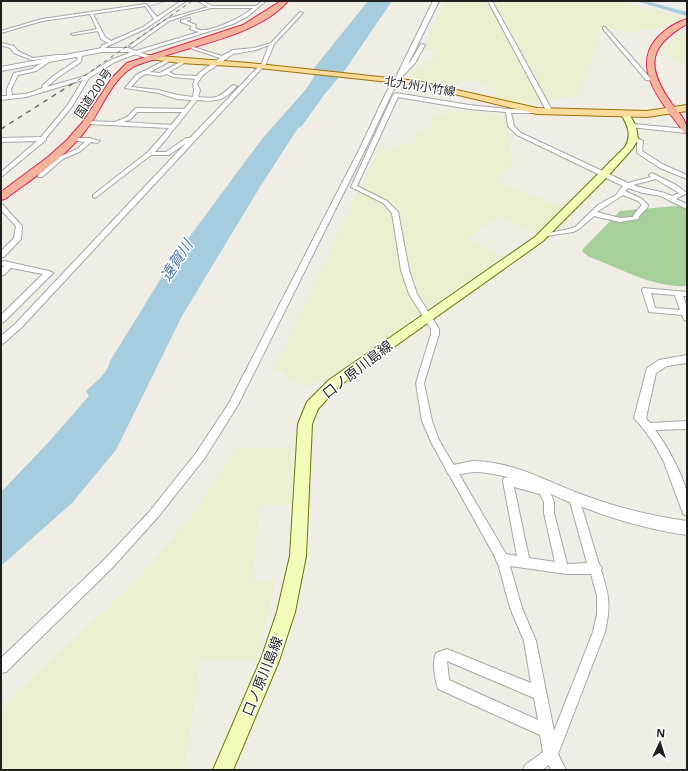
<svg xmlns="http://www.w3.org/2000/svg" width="688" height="771" viewBox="0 0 688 771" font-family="'Open Sans','Noto Sans JP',sans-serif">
	<rect width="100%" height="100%" fill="#f0ede5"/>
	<g fill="#eaefd0">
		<path d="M445,1h176l63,17 -22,11 -6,-1 -28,5 -25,-6 -25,69 -67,8 -23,-6 7,-6 -3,-5 -13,-3 1,-3h-20l-3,5 -7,-1 -2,3 -41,-7 6,-13 9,1 4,-7 11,1 -6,-8 5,-1 -2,-3 -11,-2z"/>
		<path d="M687,28v39l-25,-14 10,-14z"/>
		<path d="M446,110l22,3 1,-2 38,6 4,12 -3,2 4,30 -6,11 -10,9 68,27 -27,27 -37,-19 -33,22 36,19 -84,58 -26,21 -66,45 -10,-2 -8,8 -22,-9 -5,-7 -8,-1 105,-222 10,4 17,-8 7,-1 2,-9 17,-7 1,-13 12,1z"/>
		<path d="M237,448h55l-1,57h-31l-8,76h24l-19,79h-56l-17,110h-183v-63l135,-126 59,-69z"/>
	</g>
	<path fill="#a5d099" d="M687,205v81c-35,2 -66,-18 -98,-29l-7,-6 1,-2 37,-38z"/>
	<path fill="#a5cdde" d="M368,1h24l-47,69 -21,25 -22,31 -4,2 -38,59 -78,129 -66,134 -44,53 -71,63v-74l45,-47 43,-49 -3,-5c10,-10 21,-16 24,-30l63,-102 89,-120 45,-51 7,-11v-9z"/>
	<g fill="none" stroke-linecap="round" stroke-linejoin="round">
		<path stroke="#a5cdde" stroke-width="1" d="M135,8l20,-3 10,-4"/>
		<path fill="#a5cdde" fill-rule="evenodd" d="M636,1h10l41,11v4z"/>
		<defs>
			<g id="minor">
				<path d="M181,1h5l-41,28 -39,18 -4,4 -2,-1 2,-5 6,-2 -7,-4 -3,-8 -25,4 -2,-1 26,-5 -7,-15 -48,7 -41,12v-2l41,-12 104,-15 11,13zM145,6l9,13 -11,8 -32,14 -6,-4 -12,-23z"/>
				<path d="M198,1h5l9,5h44l6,-5h4l-18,15 -15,8 -100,31 -18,7 -26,16 -18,30 -25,30v2l-45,37v-5l36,-31 -36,1v-4l40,-1 26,-31 16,-26 -57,17 -25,3v-4h6v-7l7,-16 18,-4 16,-10 4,1 -16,11 -18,4 -7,14 1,6 14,-1 17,-6 -1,-2 11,-10 24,-16 1,-7 4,1 -1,8 -24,16 -10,9 38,-11 26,-16 18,-7 70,-21 -9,-3 2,-3 -11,-4v-2l9,-2v2l-4,1 10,4 -1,3c2,1 6,3 9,2 14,-1 38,-13 49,-22h-42l-19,5 -23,8 -36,26 -4,-1 38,-27 41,-12z"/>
				<path d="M488,1h4l61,111 -1,1 -5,-1z"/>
				<path d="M300,12l3,1 -29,31 -8,20 -244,263 -18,16 -3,1v-8l15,-13 170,-180 -17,12h-18l-56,43 -2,-1v-2l55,-43 21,-24 -81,-4 -2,-1v-2l29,1 12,-5 9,-9 48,1 8,-9 -15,-1 -18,-6 -34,-5 11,-13 32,-16 2,2 -20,11 10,1 24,-13 2,2 -17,10 6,3 22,1 2,-3 21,-15 -33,-11v-2l35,11 11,-6 21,-2 17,-5zM269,45l-7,18 -72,75h-4l-20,14h-11l12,-14 30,-38c20,2 26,1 40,-14l-4,-1c-15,13 -15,14 -35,12l2,-7 -3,-6 6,-9 30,-21 23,-4zM146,74l15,2 5,-2 8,3 21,2 -2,5 1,6 -1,7 -16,-2 -18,-5 -28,-3 9,-10zM137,112h45l-11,13 -48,-3 8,-3z"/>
				<path d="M603,27h2l45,51 5,1v2l-9,-1 -43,-51z"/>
				<path d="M1,43l13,3 4,5 15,7 24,-3h12l2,1 -39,4 -18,-7 -4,-5 -9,-3z"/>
				<path d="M421,44l4,1 -10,18 -16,17 -7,13 -26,55 -128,257 -34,54 -46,58 -45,50 -107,105 -5,1v-15l104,-99 45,-48 46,-58 33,-50 131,-255 26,-55 10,-15 15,-17z"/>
				<path d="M396,93l73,12 39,4 31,1v2l-2,1h-26l3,13 7,7 107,50 23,-6 -2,-2 3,-2 24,12 11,8 -11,6 11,5v5l-19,-9 -7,-4 -18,-3 -15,-5 -3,3 17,8 6,6 -1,3 -7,7 -2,4 -18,3 -26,-6 -15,13 -6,3 -33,5v-2l29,-6 6,-2 23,-22 18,-10 7,-9 -106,-51 -9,-9 -2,-14 -37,-3 -71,-12 -41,89 30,15 11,11 11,58 8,24 22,35v5l-15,49 8,38 7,19 67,114 11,2 -14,-75 1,-3 4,-1 40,10 6,15v11l13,51 20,-1 -18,-65 1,-3 4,-2 4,2 1,3 20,66 3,4 -1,2c8,26 10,34 4,62l-47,122 8,16h-15l-2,-5 -7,5h-19l2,-5 18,-13 -3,-17 -102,-46c-3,-10 -6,-27 -2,-36l11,-4 84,34 -7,-42 -14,-33 -11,-41 -5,-12 -62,-111 -10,-23 -6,-38 15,-49v-5l-22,-35 -8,-24 -9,-57 -9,-10 -32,-16 42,-92zM656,179l23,14 -7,3c-12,-6 -26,-6 -39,-11zM623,195l15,6 4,4 -7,8 -2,4 -13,1 -23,-6zM514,487l26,7 4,8v11l11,49 -26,-4zM510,566l57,8h24l6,22v18l-4,18 -39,99 -18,-90 -14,-33zM447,661l87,37 4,22 -89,-40z"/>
				<path d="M632,124l55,5v4l-57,-6 -1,-1z"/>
				<path d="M634,137l9,4 -1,10 22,14 23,10v4l-27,-11 -23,-15v-11l-6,-3z"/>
				<path d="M72,138h18l10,3 -3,2 -6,-1 -10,9 -18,8 -21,18h-4v-2l21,-18 18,-8 8,-7 -13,-2z"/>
				<path d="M1,204l2,1 19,21 -1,13 -17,18h-3v-6l13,-13 2,-12 -15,-16z"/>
				<path d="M4,261l45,10 4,2 -49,49 -3,1v-8l42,-41 -32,-6 -7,7h-3v-6l3,-3 -3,-1v-3z"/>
				<path d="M643,288l44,4v4h-4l4,11v14l-3,-1 -2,-5 -33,-3 -7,-22zM651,293l24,2 5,15 -25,-2z"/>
				<path d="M640,414l3,1 7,8 37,-2v8l-32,1c13,17 27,43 32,63 1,7 0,16 0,23l-4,-2 -1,-3 -18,-49 -11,-20 -18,-24 2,-3z"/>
			</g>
			<g id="tertiary">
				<path d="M433,1h6l-39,80 -5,1 -1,-1z"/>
				<path d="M102,48h26l25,9 -3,2 -22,-7h-26l-101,19v-4z"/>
				<path d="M687,355v8l-20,3 -11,7 -10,45 -2,3 -4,2 -4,-2 -2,-3 13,-50 12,-8z"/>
				<path d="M473,461c39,1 67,17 102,31 36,14 74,24 112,29v14c-42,-6 -81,-18 -120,-34 -18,-7 -34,-17 -53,-22 -13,-4 -26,-7 -39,-7 -9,0 -19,5 -27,2l-2,-4 2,-4z"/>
			</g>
			<path id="secondary" d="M622,112h6l8,14 2,13 -5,9 -25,28 -65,65 -204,145 -21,23 -6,15 -6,132 -11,56 -16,49 -46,109h-20l48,-111 16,-47 13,-56 8,-132 9,-22 22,-22 206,-143 90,-90c7,-12 3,-21 -4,-33z"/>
			<path id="primary" d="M147,55l102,8 168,18 120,27 110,3 40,-6v6l-40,6 -110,-3 -120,-29 -168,-18 -69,-4 -30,-4h-3z"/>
			<g id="trunk">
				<path d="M281,1h7c-28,32 -84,42 -124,55 -9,4 -22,6 -31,11 -24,14 -33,48 -51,68 -22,26 -50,44 -77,64l-4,1v-8l47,-35 19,-17 15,-17 30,-45 15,-15 116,-38z"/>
				<path d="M687,19v5c-40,23 -41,43 -15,80 8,10 15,16 15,29l-3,-1c-20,-27 -56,-65 -25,-96 7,-7 18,-14 28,-17z"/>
			</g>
		</defs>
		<use href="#minor" stroke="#a6a6a6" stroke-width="2"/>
		<use href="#tertiary" stroke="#a6a6a6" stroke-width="2"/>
		<use href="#secondary" stroke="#647903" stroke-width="2"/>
		<use href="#primary" stroke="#9a7200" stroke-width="2"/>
		<use href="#trunk" stroke="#de2255" stroke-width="2"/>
		<use href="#minor" fill="#fff" fill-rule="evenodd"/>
		<use href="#tertiary" fill="#fff" fill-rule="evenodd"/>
		<use href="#secondary" fill="#f3fbb9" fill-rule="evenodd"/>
		<use href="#primary" fill="#fddb9d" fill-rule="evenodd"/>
		<use href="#trunk" fill="#f2b49a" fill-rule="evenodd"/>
		<path stroke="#6d6d6d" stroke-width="1" stroke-dasharray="4 4" stroke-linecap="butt" d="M71,85l121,-84"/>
		<path stroke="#6d6d6d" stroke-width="1.5" stroke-dasharray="5 5" stroke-linecap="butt" d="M1,129l71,-45"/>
	</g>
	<g text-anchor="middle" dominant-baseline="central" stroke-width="3" stroke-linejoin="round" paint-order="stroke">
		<g font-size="12" fill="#1f1f1f" stroke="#fff">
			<text transform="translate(420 86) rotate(9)">北九州小竹線</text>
			<text transform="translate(93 93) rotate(-56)">国道200号</text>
		</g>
		<g font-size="14" fill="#1f1f1f" stroke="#fff">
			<text transform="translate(357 369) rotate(-38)">口ノ原川島線</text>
			<text transform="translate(262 676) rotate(-68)">口ノ原川島線</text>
		</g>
		<g font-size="15" font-style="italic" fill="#4976b1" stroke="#fff">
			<text transform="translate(176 260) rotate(-57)">遠賀川</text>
		</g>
	</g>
	<rect width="688" height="771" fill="none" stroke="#1f1f1f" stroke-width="4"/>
	<g transform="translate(660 743) rotate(4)" stroke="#ffffff" stroke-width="3" paint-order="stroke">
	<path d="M0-3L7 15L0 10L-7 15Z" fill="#1f1f1f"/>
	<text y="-6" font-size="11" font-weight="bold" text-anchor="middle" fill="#1f1f1f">N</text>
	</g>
</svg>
